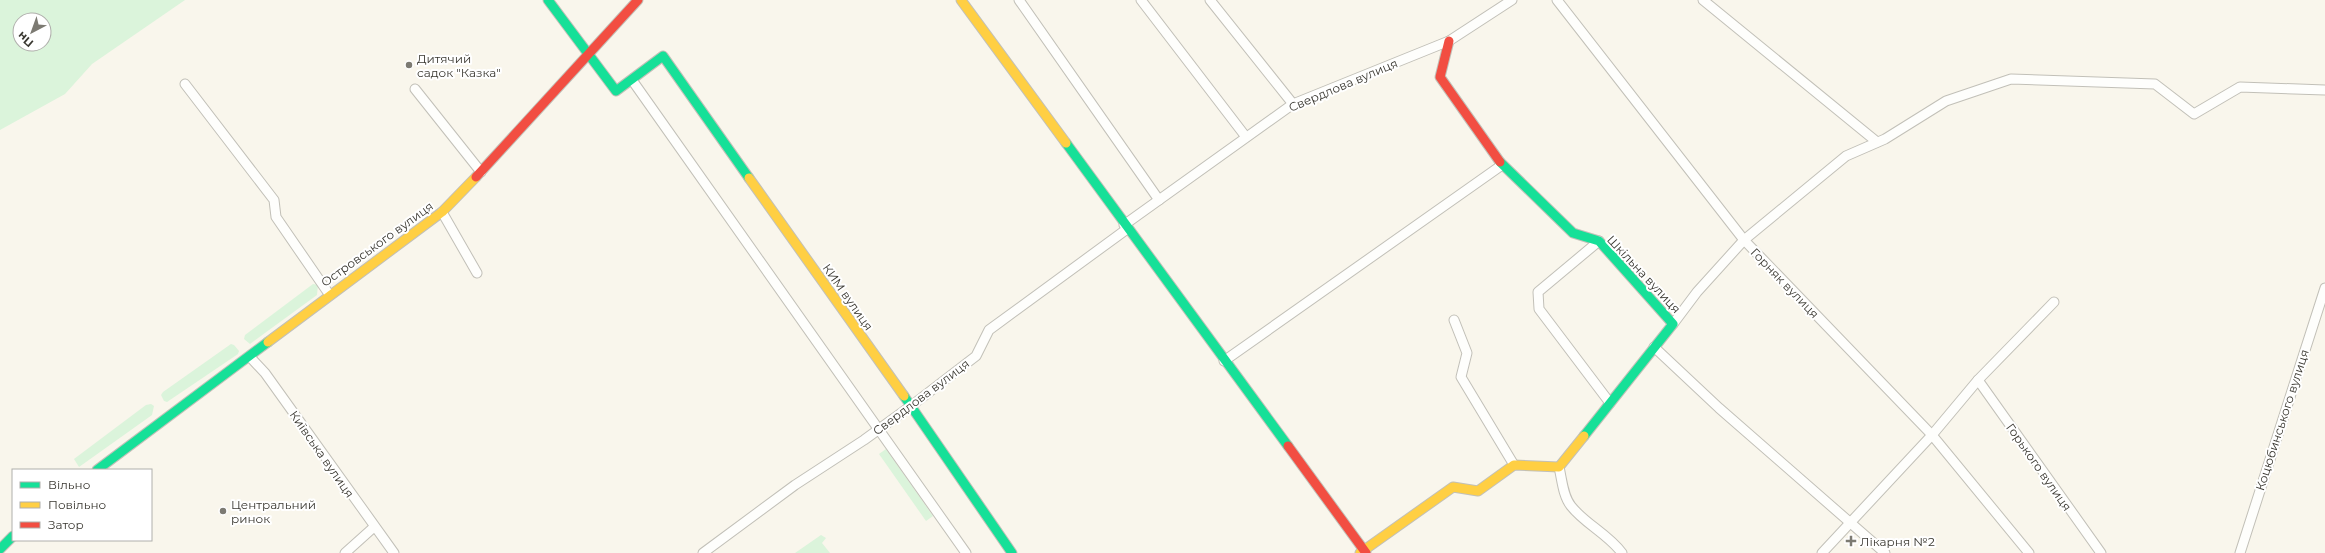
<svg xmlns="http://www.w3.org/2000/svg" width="2325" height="553" viewBox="0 0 2325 553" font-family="Montserrat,sans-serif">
	<rect width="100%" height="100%" fill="#f9f6ec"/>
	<g fill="#dbf4db" fill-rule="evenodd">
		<path d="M0,0h185l-93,64 -27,30 -65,36zM20,20h24v24h-24z"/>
		<path d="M313,284l5,1 -1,10 -67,49 -6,-5 1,-4z"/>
		<path d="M231,344l3,1 5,6 -1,3 -71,48 -3,-1 -3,-6 2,-3z"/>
		<path d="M151,404l3,2 -2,9 -73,52 -5,-8 72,-54z"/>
		<path d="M886,449l47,67 -7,5 -47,-67z"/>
		<path d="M821,535l5,3 -4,5 8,10h-35z"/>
	</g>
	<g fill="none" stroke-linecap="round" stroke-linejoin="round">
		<defs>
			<g id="street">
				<path d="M1019,0l140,200"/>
				<path d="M1141,0l105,137"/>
				<path d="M1210,0l83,104"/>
				<path d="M1557,0l187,240 188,195 97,118"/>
				<path d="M1703,0l174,142"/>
				<path d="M632,80l334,473"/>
				<path d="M185,84l89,116 2,17 53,77"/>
				<path d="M415,89l66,83"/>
				<path d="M442,212l35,61"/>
				<path d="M1124,225l169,-121 156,-63 63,-41"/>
				<path d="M1599,241l-61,51 1,17 71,94"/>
				<path d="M1454,320l13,33 -6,24 53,88"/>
				<path d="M1673,324l24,-32 47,-52 102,-84 39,-17 61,-38 65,-22 144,5 39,30 46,-27 85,3"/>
				<path d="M1654,347l65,61 166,145"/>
				<path d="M250,357l15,16 129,180"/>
				<path d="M1224,361l278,-196"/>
				<path d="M1978,380l123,173"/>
				<path d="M1559,467c3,13 4,29 12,39 14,18 37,28 51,47"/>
				<path d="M345,553l29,-26"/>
				<path d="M703,553l92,-68 69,-45 47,-34 65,-50 13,-26 138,-101"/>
				<path d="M1822,553l110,-118 46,-55 76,-78"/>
				<path d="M2240,553l85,-265"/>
			</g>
			<g id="fast">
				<path d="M548,0l68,91 47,-35 86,122"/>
				<path d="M1066,143l222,303"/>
				<path d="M1500,162l73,71 26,8 74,83 -89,112"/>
				<path d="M904,396l108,157"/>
				<path d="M97,470l171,-128"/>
				<path d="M0,549l13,-13"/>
			</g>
			<g id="slow">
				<path d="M961,0l105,143"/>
				<path d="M749,178l155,218"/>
				<path d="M268,342l174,-130 34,-35"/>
				<path d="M1360,553l93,-66 25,4 36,-26 45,2 25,-31"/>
			</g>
			<g id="jam">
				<path d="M1449,41l-9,36 60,85"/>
				<path d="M476,177l162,-177"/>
				<path d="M1288,446l78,107"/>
			</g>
		</defs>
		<use href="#street" stroke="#c2c0b8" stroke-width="11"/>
		<use href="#fast" stroke="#c2c0b8" stroke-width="11"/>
		<use href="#slow" stroke="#c2c0b8" stroke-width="11"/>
		<use href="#jam" stroke="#c2c0b8" stroke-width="11"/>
		<use href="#street" stroke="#fefefc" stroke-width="9"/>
		<use href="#fast" stroke="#16e098" stroke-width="9"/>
		<use href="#slow" stroke="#ffcf43" stroke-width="9"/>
		<use href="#jam" stroke="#f24e42" stroke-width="9"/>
	</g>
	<g fill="#7c7a72" stroke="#fff" stroke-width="1.5">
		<circle cx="409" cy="65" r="4"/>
		<circle cx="223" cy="511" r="4"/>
		<path d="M1849 535h4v4h4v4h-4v4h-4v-4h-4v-4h4z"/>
	</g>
	<g text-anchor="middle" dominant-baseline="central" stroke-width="4" stroke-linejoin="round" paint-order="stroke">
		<g font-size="12" fill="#393730" stroke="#fff" text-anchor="start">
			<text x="417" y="58">Дитячий<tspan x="417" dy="14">садок "Казка"</tspan></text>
			<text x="231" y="504">Центральний<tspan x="231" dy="14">ринок</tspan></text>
			<text x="1860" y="541">Лікарня №2</text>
		</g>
		<g font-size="12" fill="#393730" stroke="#fff">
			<text transform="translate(1343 85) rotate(-23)">Свердлова вулиця</text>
			<text transform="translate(377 244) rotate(-36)">Островського вулиця</text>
			<text transform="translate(1644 274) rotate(47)">Шкільна вулиця</text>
			<text transform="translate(1785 283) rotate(46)">Горняк вулиця</text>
			<text transform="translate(848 297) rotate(55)">КИМ вулиця</text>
			<text transform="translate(921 397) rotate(-37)">Свердлова вулиця</text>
			<text transform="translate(2282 420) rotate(-72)">Коцюбинського вулиця</text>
			<text transform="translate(322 454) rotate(55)">Київська вулиця</text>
			<text transform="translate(2039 467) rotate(55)">Горького вулиця</text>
		</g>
	</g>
	<rect x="12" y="469" width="140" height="72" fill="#ffffff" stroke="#b0afac"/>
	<rect x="20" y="482" width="20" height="6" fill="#16e098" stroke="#b0afac"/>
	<text x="48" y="489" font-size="12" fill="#393730">Вільно</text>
	<rect x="20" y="502" width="20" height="6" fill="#ffcf43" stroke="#b0afac"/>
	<text x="48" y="509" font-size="12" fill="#393730">Повільно</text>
	<rect x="20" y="522" width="20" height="6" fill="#f24e42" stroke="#b0afac"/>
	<text x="48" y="529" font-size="12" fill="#393730">Затор</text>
	<g transform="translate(32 32) rotate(221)"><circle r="19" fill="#ffffff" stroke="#b0afac"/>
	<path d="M0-3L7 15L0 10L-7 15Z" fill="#7c7a72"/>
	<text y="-6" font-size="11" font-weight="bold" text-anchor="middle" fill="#393730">Пн</text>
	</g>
</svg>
